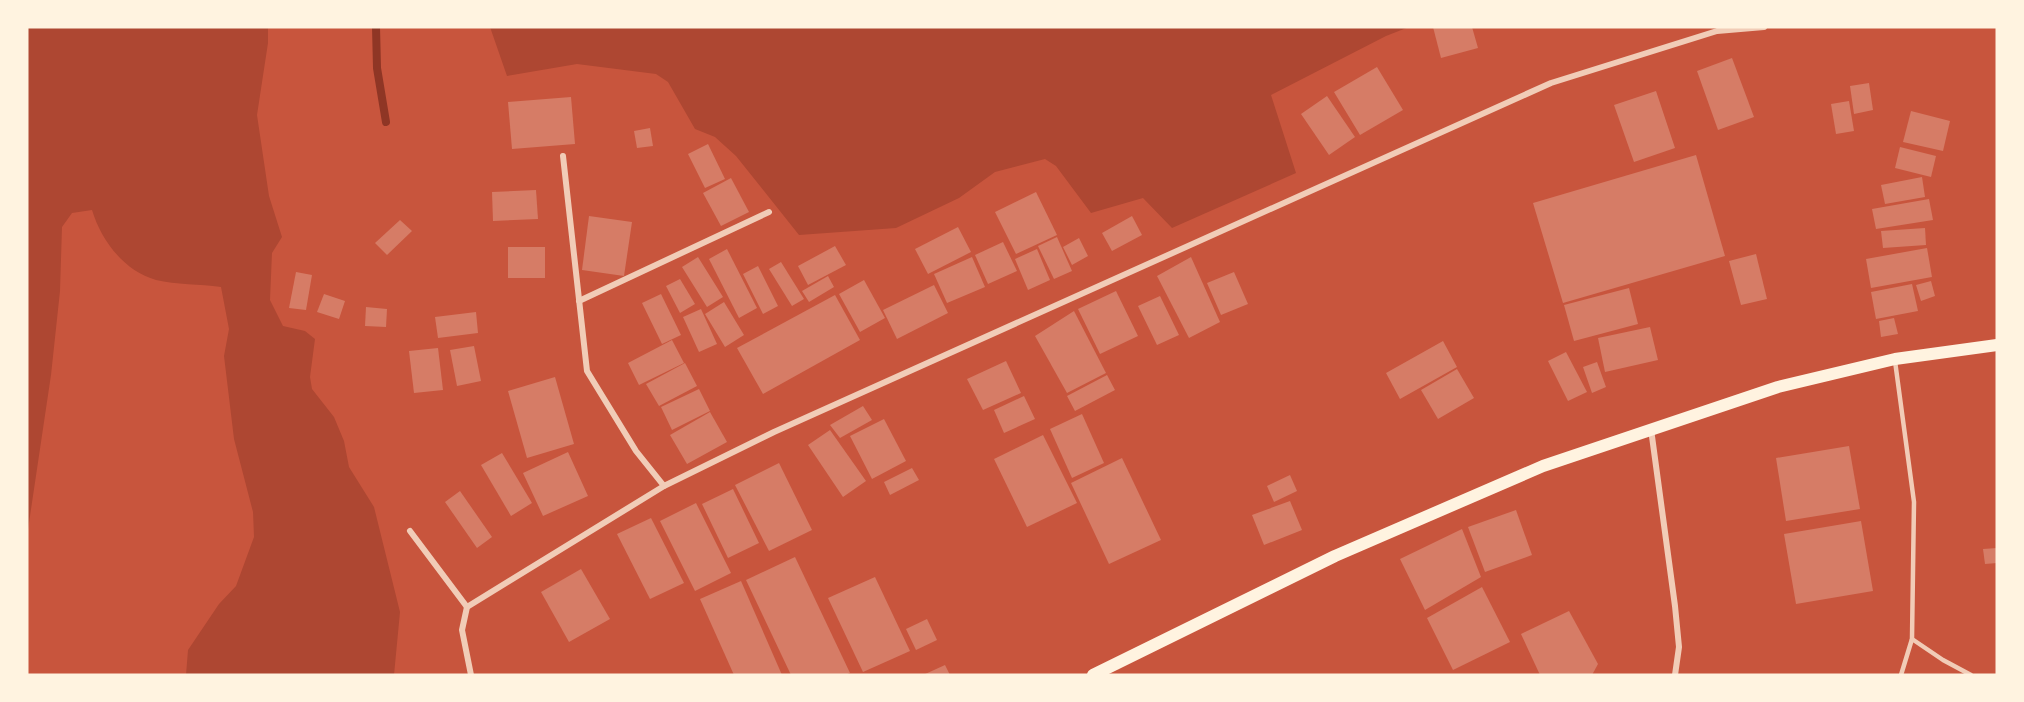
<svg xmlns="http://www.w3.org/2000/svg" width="2024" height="702" viewBox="0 0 2024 702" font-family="Commissioner,sans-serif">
	<rect width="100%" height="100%" fill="#c8553d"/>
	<g fill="#ae4732">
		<path d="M27,27h241v16l-11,72 12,81 13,41 -10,16 -2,47 13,26 22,5 10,8 -5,38 2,12 22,28 10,24 5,26 25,40 26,105 -6,63h-208l2,-25 31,-46 17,-18 18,-49 -1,-25 -19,-73 -10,-83 5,-27 -8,-42c-21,-3 -45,-2 -65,-7 -32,-9 -55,-40 -64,-70l-20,3 -10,14 -2,64 -9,84 -24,161z"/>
		<path d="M490,27h919l-23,9 -115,59 25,78 -124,55 -29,-30 -52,15 -35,-47 -11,-7 -50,13 -36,26 -63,30 -97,7 -63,-79 -21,-19 -20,-8 -27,-47 -12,-8 -79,-10 -70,12z"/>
	</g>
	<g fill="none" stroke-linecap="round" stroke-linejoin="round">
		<path stroke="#8f3625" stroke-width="8" d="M376,27l1,41 9,54"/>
	</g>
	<g fill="#d67c66">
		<path d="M1433,27h39l6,21 -37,10z"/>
		<path d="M1732,58l22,59 -36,13 -21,-59z"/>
		<path d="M1377,67l26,43 -43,25 -26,-43z"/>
		<path d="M1869,83l4,27 -19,4 -4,-28z"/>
		<path d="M1656,91l19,57 -41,14 -20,-57z"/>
		<path d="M1327,96l28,41 -26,18 -28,-41z"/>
		<path d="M571,97l4,47 -63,5 -4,-47z"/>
		<path d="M1849,101l5,30 -18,3 -5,-30z"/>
		<path d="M1911,111l39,10 -7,30 -40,-9z"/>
		<path d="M650,128l3,18 -16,2 -3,-17z"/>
		<path d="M708,144l17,35 -20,9 -17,-34z"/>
		<path d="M1900,147l36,9 -5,21 -36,-9z"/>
		<path d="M1696,155l29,101 -162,47 -30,-100z"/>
		<path d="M1922,177l3,20 -40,7 -4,-19z"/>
		<path d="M731,178l18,34 -28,14 -18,-33z"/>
		<path d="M536,190l2,29 -45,2 -1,-29z"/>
		<path d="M1036,192l21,43 -41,19 -21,-42z"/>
		<path d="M1929,199l4,21 -57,9 -4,-20z"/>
		<path d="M589,216l43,6 -8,54 -42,-6z"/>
		<path d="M1132,216l10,19 -30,16 -10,-18z"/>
		<path d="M400,220l12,11 -25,24 -12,-12z"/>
		<path d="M958,227l13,25 -43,22 -13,-25z"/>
		<path d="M1925,228l1,17 -43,3 -2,-17z"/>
		<path d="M1057,237l15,34 -18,8 -16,-33z"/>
		<path d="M1079,238l9,18 -16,9 -9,-18z"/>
		<path d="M1003,242l14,29 -29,13 -13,-29z"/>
		<path d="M835,246l11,19 -38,20 -10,-19z"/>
		<rect x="508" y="247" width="37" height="31"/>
		<path d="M1927,248l5,29 -61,11 -5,-29z"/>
		<path d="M727,249l30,59 -18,10 -30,-59z"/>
		<path d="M1037,249l13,31 -22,10 -13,-31z"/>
		<path d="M1756,254l11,45 -26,6 -12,-44z"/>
		<path d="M698,257l25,40 -16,10 -25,-40z"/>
		<path d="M972,257l13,30 -38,16 -13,-29z"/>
		<path d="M1191,257l29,65 -31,16 -32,-62z"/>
		<path d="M781,262l23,37 -12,7 -23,-37z"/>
		<path d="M758,266l20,40 -15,8 -20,-40z"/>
		<path d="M296,272l16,3 -6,35 -17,-2z"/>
		<path d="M1234,272l14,32 -27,11 -14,-32z"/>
		<path d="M828,276l6,11 -25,15 -7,-11z"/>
		<path d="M680,279l15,25 -15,9 -14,-27z"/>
		<path d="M864,280l21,38 -25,14 -21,-38z"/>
		<path d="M1931,281l4,15 -14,5 -5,-16z"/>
		<path d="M1912,284l6,27 -42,8 -5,-27z"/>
		<path d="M934,285l14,28 -51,26 -14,-29z"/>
		<path d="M1629,288l9,36 -64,17 -10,-36z"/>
		<path d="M1116,291l22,45 -38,18 -22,-45z"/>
		<path d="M324,294l21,7 -6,18 -22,-7z"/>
		<path d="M661,294l20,41 -19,9 -20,-41z"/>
		<path d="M835,295l25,45 -97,54 -26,-46z"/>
		<path d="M1160,296l19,39 -22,10 -19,-39z"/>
		<path d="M724,302l20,33 -19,12 -20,-33z"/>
		<path d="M366,307l21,2 -1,18 -21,-1z"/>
		<path d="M701,309l16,35 -18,8 -16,-35z"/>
		<path d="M1074,311l32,62 -39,20 -32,-57z"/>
		<path d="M476,312l2,21 -40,5 -3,-21z"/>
		<path d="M1894,318l4,16 -17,3 -2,-16z"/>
		<path d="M1650,327l8,33 -53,12 -7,-34z"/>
		<path d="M672,340l12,23 -45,22 -11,-22z"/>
		<path d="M1443,341l14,26 -57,32 -14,-26z"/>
		<path d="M474,346l7,35 -24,5 -7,-36z"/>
		<path d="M438,348l5,42 -29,3 -5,-42z"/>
		<path d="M1566,352l21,40 -19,9 -20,-40z"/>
		<path d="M1006,361l15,32 -38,17 -16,-31z"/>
		<path d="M1597,362l9,25 -14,6 -9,-26z"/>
		<path d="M685,363l12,23 -38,20 -13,-22z"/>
		<path d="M1457,369l17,29 -36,21 -17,-29z"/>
		<path d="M1107,375l8,15 -40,21 -8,-15z"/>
		<path d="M555,377l19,67 -47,14 -19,-67z"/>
		<path d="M699,389l11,22 -38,19 -11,-23z"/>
		<path d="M1024,396l11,23 -31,14 -10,-23z"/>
		<path d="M863,406l9,14 -32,18 -10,-13z"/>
		<path d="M710,412l17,30 -40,22 -17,-29z"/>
		<path d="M1082,414l22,49 -32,15 -22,-49z"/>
		<path d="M884,419l22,42 -34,18 -22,-43z"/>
		<path d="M830,430l36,51 -23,16 -35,-52z"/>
		<path d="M1043,435l34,68 -50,24 -33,-68z"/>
		<path d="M1849,446l11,63 -74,12 -10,-63z"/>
		<path d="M568,452l20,44 -45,20 -20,-43z"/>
		<path d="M502,453l30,50 -21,13 -30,-51z"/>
		<path d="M1122,458l39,82 -52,24 -38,-81z"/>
		<path d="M779,463l33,67 -43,21 -34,-66z"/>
		<path d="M912,468l7,12 -29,15 -6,-13z"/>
		<path d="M1290,475l7,16 -23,11 -7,-16z"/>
		<path d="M733,489l26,54 -31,15 -26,-54z"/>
		<path d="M460,491l32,46 -15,11 -32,-46z"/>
		<path d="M1290,501l12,29 -38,15 -12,-30z"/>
		<path d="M696,503l35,70 -36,18 -35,-70z"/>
		<path d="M1516,510l16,45 -47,17 -17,-45z"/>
		<path d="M651,518l33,65 -34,16 -33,-65z"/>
		<path d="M1861,521l12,70 -77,13 -12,-70z"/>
		<path d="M1462,529l19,48 -56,33 -25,-51z"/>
		<path d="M1997,548v15l-12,1 -2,-15z"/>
		<path d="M795,557l55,116 -5,2h-54l-45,-95z"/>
		<path d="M581,569l29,50 -41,23 -28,-50z"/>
		<path d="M875,577l35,74 -47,21 -35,-74z"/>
		<path d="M741,581l41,94h-48l-34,-76z"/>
		<path d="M1482,587l28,55 -57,28 -26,-52z"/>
		<path d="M1569,611l29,53 -6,11h-52l-19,-41z"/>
		<path d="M927,619l10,21 -21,10 -10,-21z"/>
		<path d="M945,665l5,10h-27z"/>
	</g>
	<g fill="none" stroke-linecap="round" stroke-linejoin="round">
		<g stroke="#f1ccb7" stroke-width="4.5">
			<path d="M1895,361l19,141 -2,137 -11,36"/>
			<path d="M1912,639l31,21 28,15"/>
		</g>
		<g stroke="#f1ccb7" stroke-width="6">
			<path d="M563,156l24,215 49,80 28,35"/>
			<path d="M579,301l190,-89"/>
			<path d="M1651,429l24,177 4,41 -4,28"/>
			<path d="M410,531l57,76"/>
			<path d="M471,675l-9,-45 5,-23 197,-121 110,-54 777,-349 166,-52 47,-4"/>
		</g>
		<path stroke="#fff3e0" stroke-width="12" d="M1093,675l242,-119 208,-90 235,-79 117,-28 102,-14"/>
	</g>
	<rect width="2024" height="702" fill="none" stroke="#fff3e0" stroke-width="57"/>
</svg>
